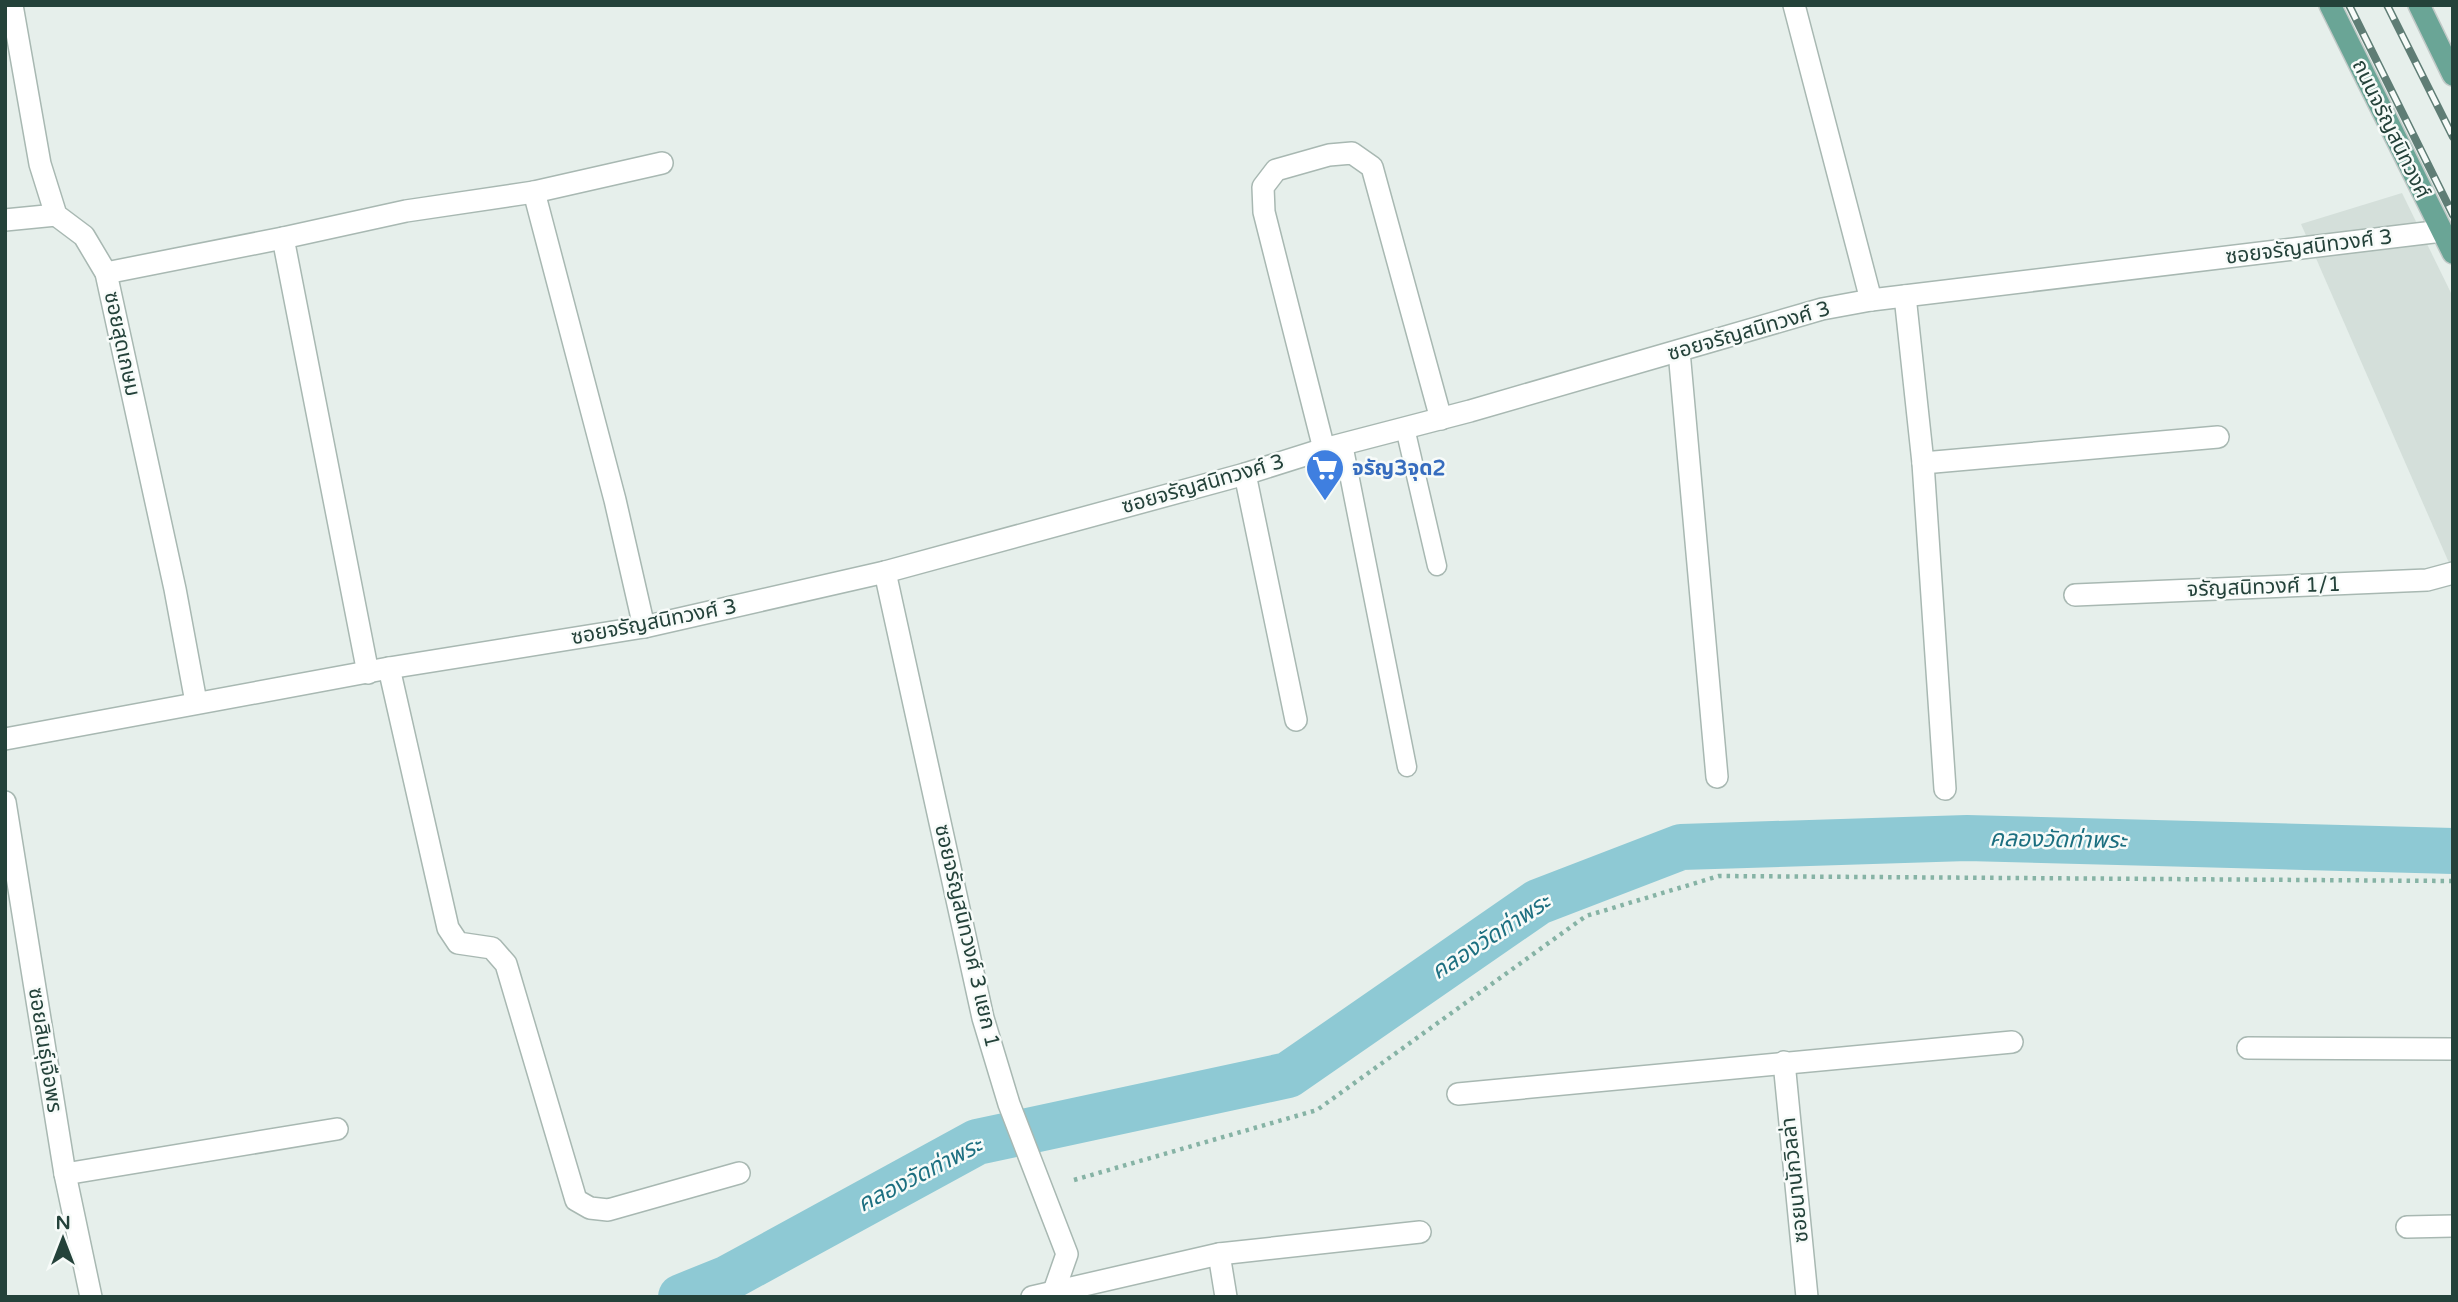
<svg xmlns="http://www.w3.org/2000/svg" width="2458" height="1302" viewBox="0 0 2458 1302" font-family="'Varela Round','Noto Sans Thai',sans-serif">
	<rect width="100%" height="100%" fill="#e6efeb"/>
	<path fill="#d4dfda" d="M2402,193l51,104v275l-152,-348z"/>
	<g fill="none" stroke-linecap="round" stroke-linejoin="round">
		<path stroke="#8ec9d4" stroke-width="46" d="M681,1297l47,-19 249,-136 311,-67 250,-173 143,-55 286,-9 486,13"/>
		<defs>
			<g id="lane">
				<path d="M1405,428l32,138"/>
				<path d="M1343,444l64,323"/>
			</g>
			<g id="street">
				<path d="M12,5l28,159 16,51 28,21 22,37 69,316 21,113"/>
				<path d="M1794,5l77,295"/>
				<path d="M534,192l81,308 29,127"/>
				<path d="M5,220l51,-5"/>
				<path d="M283,238l85,435"/>
				<path d="M106,273l177,-35 123,-27 128,-19 128,-29"/>
				<path d="M1905,296l18,167 22,326"/>
				<path d="M1679,351l38,426"/>
				<path d="M1324,449l-60,-237 -1,-25 13,-17 53,-15 23,-2 20,14 69,252"/>
				<path d="M1923,463l295,-26"/>
				<path d="M1245,474l51,246"/>
				<path d="M885,572l98,446 26,86 58,150 -13,37"/>
				<path d="M2075,595l352,-15 26,-7"/>
				<path d="M389,668l59,260 10,15 34,5 14,16 70,236 14,8 18,2 131,-37"/>
				<path d="M5,739l384,-71 255,-41 241,-55 360,-98 79,-25 146,-38 352,-102 49,-9 571,-69"/>
				<path d="M5,802l60,372 26,123"/>
				<path d="M2248,1048l205,1"/>
				<path d="M1784,1062l23,235"/>
				<path d="M1458,1094l554,-52"/>
				<path d="M65,1174l272,-45"/>
				<path d="M2407,1227l46,-1"/>
				<path d="M1219,1254l7,43"/>
				<path d="M1032,1297l187,-43 201,-22"/>
			</g>
			<g id="primary">
				<path d="M2330,5l123,248"/>
				<path d="M2419,5l34,70"/>
			</g>
		</defs>
		<use href="#lane" stroke="#a8b8b2" stroke-width="21"/>
		<use href="#street" stroke="#a8b8b2" stroke-width="24"/>
		<use href="#primary" stroke="#c2cac8" stroke-width="24"/>
		<path stroke="#86b3a5" stroke-width="4.5" stroke-dasharray="3.5 5" stroke-linecap="butt" d="M1074,1180l243,-70 269,-194 133,-40 734,5"/>
		<use href="#lane" stroke="#fff" stroke-width="18"/>
		<use href="#street" stroke="#fff" stroke-width="21"/>
		<use href="#primary" stroke="#6aa596" stroke-width="21"/>
		<defs>
			<g id="rail">
				<path d="M2349,5l104,210"/>
				<path d="M2387,5l66,132"/>
			</g>
		</defs>
		<use href="#rail" stroke="#5f7d75" stroke-width="8"/>
		<use href="#rail" stroke="#f7fbf9" stroke-width="5" stroke-dasharray="16" stroke-linecap="butt"/>
	</g>
	<defs>
		<symbol id="supermarket-pin" viewBox="-11 -11 22 30"><path d="M0 17L-7.5 6A9.5 9.5 0 1 1 7.5 6Z" fill="#3f7fe0" stroke="#f7fbf9"/><path d="M-6-5.5h2.5l.6 2H6L4.5 2H-2.5L-4.4-4H-6ZM-1.5 3.2a1.3 1.3 0 1 0 .1 0ZM3 3.2a1.3 1.3 0 1 0 .1 0Z" fill="#fff"/></symbol>
	</defs>
	<g fill-rule="evenodd">
		<use href="#supermarket-pin" x="1303" y="446" width="44" height="60"/>
	</g>
	<g text-anchor="middle" dominant-baseline="central" stroke-width="5" stroke-linejoin="round" paint-order="stroke">
		<g font-size="21" fill="#24423a" stroke="#f7fbf9">
			<text transform="translate(2391 129) rotate(64)">ถนนจรัญสนิทวงศ์</text>
			<text transform="translate(2309 247) rotate(-7)">ซอยจรัญสนิทวงศ์ 3</text>
			<text transform="translate(1749 331) rotate(-16)">ซอยจรัญสนิทวงศ์ 3</text>
			<text transform="translate(122 344) rotate(78)">ซอยสุดเกษม</text>
			<text transform="translate(1203 484) rotate(-16)">ซอยจรัญสนิทวงศ์ 3</text>
			<text transform="translate(2264 587) rotate(-2)">จรัญสนิทวงศ์ 1/1</text>
			<text transform="translate(654 622) rotate(-11)">ซอยจรัญสนิทวงศ์ 3</text>
			<text transform="translate(967 936) rotate(77)">ซอยจรัญสนิทวงศ์ 3 แยก 1</text>
			<text transform="translate(45 1050) rotate(81)">ซอยสินธุ์เจือพร</text>
			<text transform="translate(1795 1180) rotate(-96)">ซอยนานักวิลล่า</text>
		</g>
		<g font-size="21" font-weight="bold" fill="#366cbe" stroke="#f7fbf9" text-anchor="start">
			<text x="1352" y="468">จรัญ3จุด2</text>
		</g>
		<g font-size="23" font-style="italic" fill="#1c6f80" stroke="#f7fbf9">
			<text transform="translate(2058 840) rotate(1)">คลองวัดท่าพระ</text>
			<text transform="translate(1491 937) rotate(-33)">คลองวัดท่าพระ</text>
			<text transform="translate(920 1175) rotate(-27)">คลองวัดท่าพระ</text>
		</g>
	</g>
	<rect width="2458" height="1302" fill="none" stroke="#24423a" stroke-width="14"/>
	<g transform="translate(63 1239)" stroke="#f7fbf9" stroke-width="5" paint-order="stroke">
	<path d="M0-5L12 26L0 18L-12 26Z" fill="#24423a"/>
	<text y="-10" font-size="19" font-weight="bold" text-anchor="middle" fill="#24423a">N</text>
	</g>
</svg>
